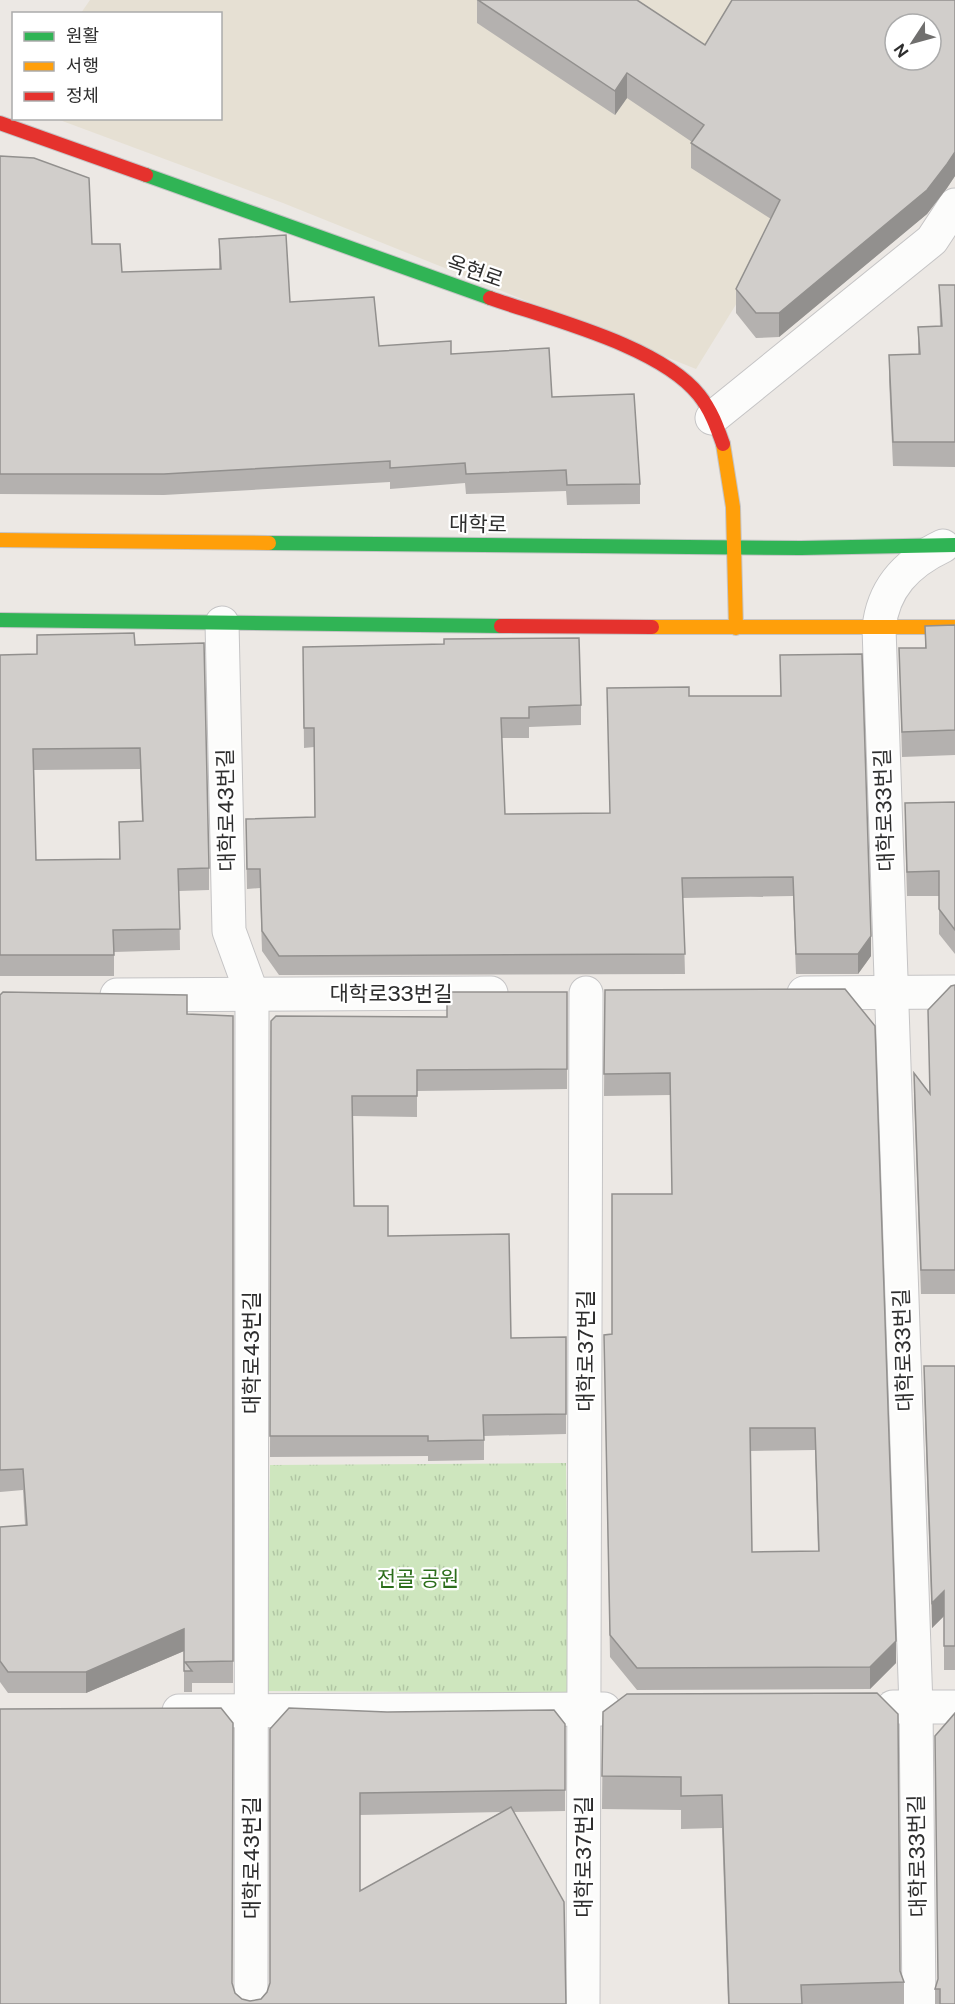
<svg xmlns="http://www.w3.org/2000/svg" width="955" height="2004" viewBox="0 0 955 2004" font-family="'Public Sans','Noto Sans KR',sans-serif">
	<defs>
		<pattern id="park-tufts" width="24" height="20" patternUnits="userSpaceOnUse" patternTransform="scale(1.5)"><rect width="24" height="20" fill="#cee6be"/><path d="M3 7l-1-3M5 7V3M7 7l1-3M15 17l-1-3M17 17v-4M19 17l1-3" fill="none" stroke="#b1c6a4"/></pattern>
	</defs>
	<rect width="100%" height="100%" fill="#ece8e4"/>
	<path fill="#e6e0d3" d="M90,0h835l-30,24v24l-199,321 -413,-166 -226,-84 163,-1v-104l-139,-1z"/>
	<path fill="url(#park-tufts)" d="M566,1463l3,230 -302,-2 3,-226z"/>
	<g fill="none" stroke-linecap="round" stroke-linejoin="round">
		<defs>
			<g id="street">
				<path d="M712,418l220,-178 23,-35"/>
				<path d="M222,623l7,308 23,63 -1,1010"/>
				<path d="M804,993l151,-1"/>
				<path d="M117,995l374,-2"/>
				<path d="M893,1707h62"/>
				<path d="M179,1711l425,-2"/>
				<path d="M583,2004l3,-1011"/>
				<path d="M919,2004l-3,-297 -37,-1079c4,-40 28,-65 64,-82"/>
			</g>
			<g id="fast">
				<path d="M146,175l344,123"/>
				<path d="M269,543l532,5 154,-3"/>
				<path d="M0,620l501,6"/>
			</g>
			<g id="slow">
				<path d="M723,444l10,63 3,121"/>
				<path d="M0,540l269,3"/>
				<path d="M652,627h303"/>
			</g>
			<g id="jam">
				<path d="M0,123l146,52"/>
				<path d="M490,298c60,21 170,48 209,97 12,15 18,32 24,49"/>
				<path d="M501,626l151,1"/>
			</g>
		</defs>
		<use href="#street" stroke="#c5c4c5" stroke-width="35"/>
		<use href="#fast" stroke="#c5c4c5" stroke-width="16"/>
		<use href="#slow" stroke="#c5c4c5" stroke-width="16"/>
		<use href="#jam" stroke="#c5c4c5" stroke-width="16"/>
		<use href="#street" stroke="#fcfcfb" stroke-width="33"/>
		<use href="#fast" stroke="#30b455" stroke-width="14"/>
		<use href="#slow" stroke="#ff9f0a" stroke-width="14"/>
		<use href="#jam" stroke="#e5322d" stroke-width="14"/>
	</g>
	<g fill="#b4b1af" fill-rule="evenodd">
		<path d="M477,0h160l68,45 250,-45v176l-8,12 -20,26 -148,123 -23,1 -20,-25v-24l35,-70 -80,-51v-25l1,-1 -65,-44 -12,17 -138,-92z"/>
		<path d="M0,156l122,116 97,-3v-30l71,63 89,44 72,8 101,43 88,87v20l-73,1 -1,-14 -100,3 -1,-11 -75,6v-7l-226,13 -164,-1z"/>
		<path d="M939,285h16v182l-62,-1 -4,-86v-25l29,-1v-27l22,-1z"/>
		<path d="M955,625v130l-53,2 -3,-109h26v-22z"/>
		<path d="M135,645l74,223v22l-30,1 1,59 -66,2v24h-114v-321l37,-1zM140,769l2,52 -23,1v37l-83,1 -2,-90z"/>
		<path d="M303,647l278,58v20l-52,2v11h-27l3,76 104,-1 80,-117 182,260 -13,18h-62l-3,-78 -110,2 2,76 -406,1 -17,-24 -2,-63 -13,1 -1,-51 69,-21 -1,-70 -10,1z"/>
		<path d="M955,802v152l-16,-20v-38h-32l-2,-68v-25z"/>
		<path d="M955,985v309h-34l-7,-196v-25l16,20 -2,-83z"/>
		<path d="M845,989l51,674 -26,26 -233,1 -27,-33 -6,-322 8,-1 60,-140 -2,-99 -66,1 1,-106zM815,1450l3,101 -66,1 -2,-101z"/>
		<path d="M447,992h120v97l-150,2v26l-64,-1 1,90 34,30 123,102 55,-1v97l-82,2v24l-56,1v-5l-158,1 1,-436 176,-4z"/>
		<path d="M0,995l187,19 46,2v667h-41v9h-8v-41l-98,42h-78l-8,-11v-155l25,-2 -2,-35 -23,2z"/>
		<path d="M924,1366h31v304h-11v-54l-12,12 -8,-237z"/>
		<path d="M627,1694l273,277 4,11v22h-176l-6,-176 -41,1v-19l-79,-1 1,-97z"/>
		<path d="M565,1724v87l-51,1 52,192h-566l232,-21 3,10 7,6 8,2 11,-2 6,-7 3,-9v-254zM501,1812l-141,79v-76z"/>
		<path d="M938,1980l17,24h-20v-15z"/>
	</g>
	<g fill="#92908e">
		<path d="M627,73v25l-12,17v-24z"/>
		<path d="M955,152v24l-8,12 -20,26 -148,123v-24z"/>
		<path d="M871,936v20l-13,18v-20z"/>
		<path d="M944,1591v25l-12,12v-25z"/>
		<path d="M184,1629v22l-98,42v-21z"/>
		<path d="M896,1641v22l-26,26v-22z"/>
	</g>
	<g fill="#d1cecb" stroke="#92908e" stroke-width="1.5" fill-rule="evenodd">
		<path d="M478,0h159l68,45 27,-45h223v152l-8,12 -20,26 -148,123h-23l-20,-24 44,-89 -89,-57 13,-18 -77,-52 -12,18zM895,24h36v36h-36z"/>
		<path d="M0,156l34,2 55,20 3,66h28l2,28 99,-3 -2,-30 67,-4 4,67 84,-5 5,49 72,-5v13l98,-6 3,49 82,-3 6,90 -73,1 -1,-15 -100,4 -1,-11 -75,5v-7l-226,13h-164z"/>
		<path d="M939,285h16v157h-62l-4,-87 31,-1 -2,-27 24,-1z"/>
		<path d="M955,625v105l-53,2 -3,-84h27l-1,-22z"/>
		<path d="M134,633l1,12 69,-2 5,225 -31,1 2,60 -67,1 1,25h-114v-300l37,-1v-19zM140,748l3,73 -24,1 1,37 -84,1 -3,-111z"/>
		<path d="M579,638l2,67 -52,2v11h-28l4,96 105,-1 -3,-125 82,-1v9h92l-1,-41 82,-1 9,282 -13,18h-62l-3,-77 -111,1 3,76 -406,2 -17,-25 -2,-62h-13l-1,-50 69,-2 -1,-89h-10l-1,-81 141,-3v-5z"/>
		<path d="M955,802v128l-16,-21v-38l-32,1 -2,-69z"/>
		<path d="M955,985v285h-34l-7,-197 16,21 -2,-84 23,-24z"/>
		<path d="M845,989l30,37 21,615 -26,26 -233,1 -27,-33 -6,-300 8,-1v-140h60l-2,-121 -66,1 1,-84zM750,1428h65l4,123 -67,1z"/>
		<path d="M3,992l184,3v19l46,2v645l-48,1 7,9h-8v-42l-98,43h-78l-8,-11v-134l27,-2 -4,-56 -23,1v-475z"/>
		<path d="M447,992h120v77l-150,1v26h-65l2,110h34v30l121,-2 2,104 55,-1v77l-83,1 1,25 -56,1v-5h-158l1,-415 5,-5 171,1z"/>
		<path d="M924,1366h31v280h-11v-55l-12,12z"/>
		<path d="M877,1693l21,21 2,257 4,11 -103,3 1,19h-73l-7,-209 -41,1v-19l-79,-1 1,-64 24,-18z"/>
		<path d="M221,1708l12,15 -1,260 3,10 7,6 8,2 11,-2 6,-7 3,-9v-254l19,-21 98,4 167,-2 11,14v66l-205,3v98l151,-84 53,95 2,102h-566v-295z"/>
		<path d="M955,1713v291h-15v-15h-5l3,-10 -3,-243z"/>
	</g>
	<g text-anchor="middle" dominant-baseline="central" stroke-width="4.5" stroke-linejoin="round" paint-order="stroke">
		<g font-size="21" fill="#2e2e2e" stroke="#fff">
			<text transform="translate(475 271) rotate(19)">옥현로</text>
			<text transform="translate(478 524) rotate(1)">대학로</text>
			<text transform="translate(226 810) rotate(-91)">대학로43번길</text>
			<text transform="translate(884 810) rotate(-92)">대학로33번길</text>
			<text x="391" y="993">대학로33번길</text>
			<text transform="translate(903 1350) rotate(-92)">대학로33번길</text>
			<text transform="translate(585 1351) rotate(-90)">대학로37번길</text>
			<text transform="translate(251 1353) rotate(-90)">대학로43번길</text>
			<text transform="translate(917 1856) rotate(-91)">대학로33번길</text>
			<text transform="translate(583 1857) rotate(-90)">대학로37번길</text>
			<text transform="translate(251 1858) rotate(-90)">대학로43번길</text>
		</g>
		<g font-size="21" fill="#2c6e1b" stroke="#fff">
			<text x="418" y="1578">전골 공원</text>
		</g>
	</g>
	<rect x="12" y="12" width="210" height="108" fill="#ffffff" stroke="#ababab" stroke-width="1.5"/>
	<rect x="24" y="32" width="30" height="9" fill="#30b455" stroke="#ababab" stroke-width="1.5"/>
	<text x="66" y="42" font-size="18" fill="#2e2e2e">원활</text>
	<rect x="24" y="62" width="30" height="9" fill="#ff9f0a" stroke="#ababab" stroke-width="1.5"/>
	<text x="66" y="72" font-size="18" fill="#2e2e2e">서행</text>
	<rect x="24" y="92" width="30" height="9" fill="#e5322d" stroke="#ababab" stroke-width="1.5"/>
	<text x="66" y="102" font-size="18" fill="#2e2e2e">정체</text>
	<g transform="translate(913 42) rotate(234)"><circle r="28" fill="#ffffff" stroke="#ababab" stroke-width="1.5"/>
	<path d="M0-4.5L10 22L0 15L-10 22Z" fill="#706f6e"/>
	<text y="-9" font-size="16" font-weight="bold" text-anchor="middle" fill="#2e2e2e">N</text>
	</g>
</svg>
